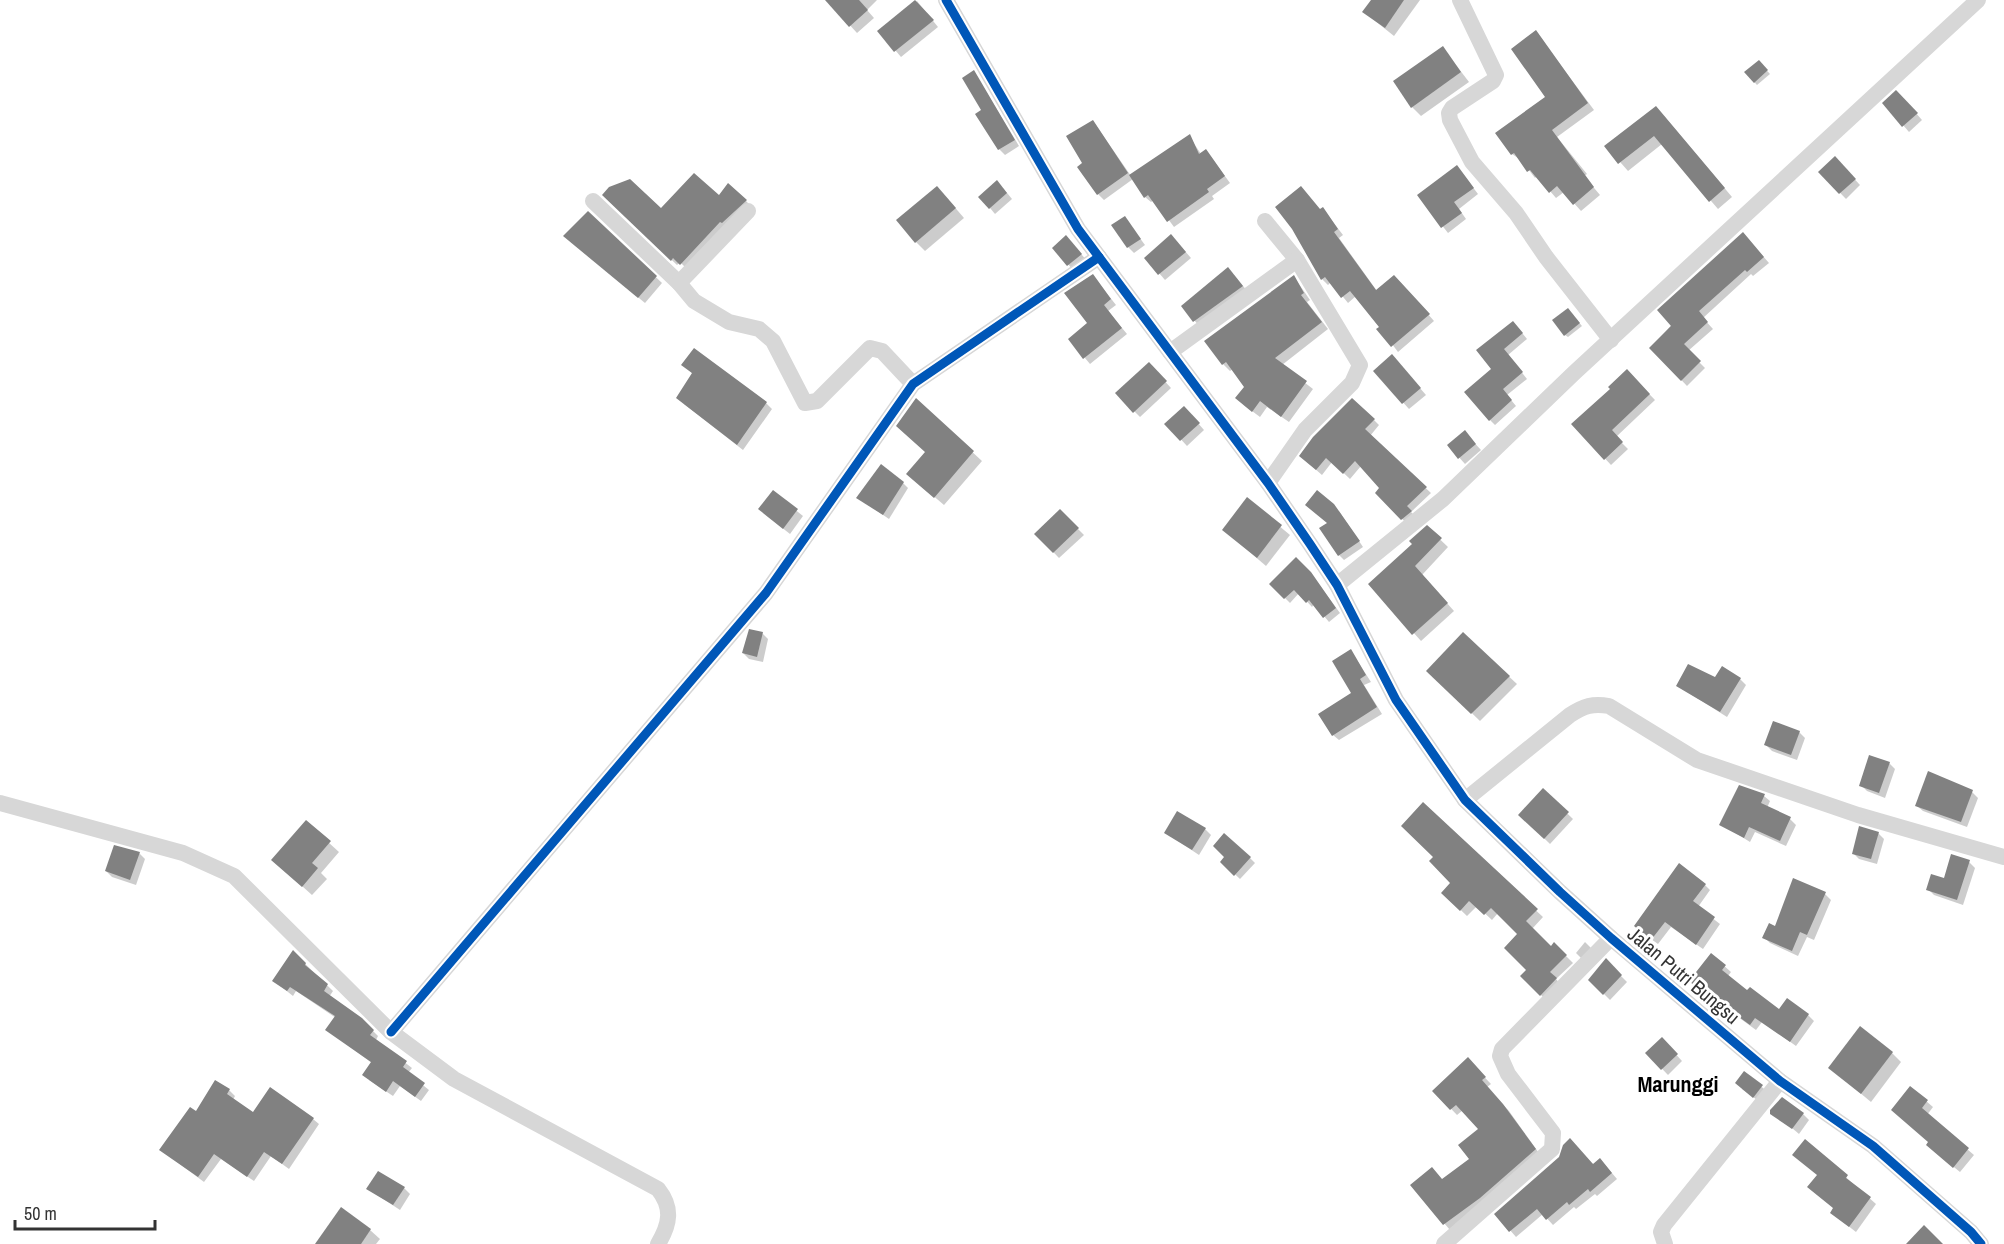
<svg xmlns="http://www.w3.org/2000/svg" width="2004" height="1244" viewBox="0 0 2004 1244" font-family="'Archivo Narrow',sans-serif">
	<rect width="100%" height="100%" fill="#fff"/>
	<g fill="#0003">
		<path d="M827,0h50l-10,10 7,8 -17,15z"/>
		<path d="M1372,0h48l-26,36 -30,-24z"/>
		<path d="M917,1l21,26 -37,30 -22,-26z"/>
		<path d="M1536,32l58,78 -37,27 30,37 -3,2 16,19 -19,16 -17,-19 -8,6 -19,-22 -2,2 -14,-18 -9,-6 -15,-20 51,-37z"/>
		<path d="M1443,48l26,34 -48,34 -9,-9z"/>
		<path d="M1759,62l11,12 -13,11 -11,-12z"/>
		<path d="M974,72l45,74 -14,9 -6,-6 -16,-38z"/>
		<path d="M1902,97l20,23 -13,12 -25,-29z"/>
		<path d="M1664,116l68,81 -14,12 -56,-65 -34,27 -22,-25z"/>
		<path d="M1093,121l38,55 58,-40 12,18 10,3 19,26 -18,13 2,3 -40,28 -20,-27 -3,2 -6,-5 -12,-18 -29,21 -6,-6 -14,-31z"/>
		<path d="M1835,158l25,27 -14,14 -26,-27z"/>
		<path d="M1462,173l16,21 -19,15 7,10 -18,14 -29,-37z"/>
		<path d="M1003,188l9,11 -17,15 -5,-6z"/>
		<path d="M604,195l58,15 57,-13 27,4 5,5 -64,63 -7,-7 -3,3z"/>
		<path d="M946,197l18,21 -39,33 -9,-9z"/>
		<path d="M1323,209l20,26 -4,3 38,53 23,-9 34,39 -36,31 -42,-56 -8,7 -17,-21 -3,3 -6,-6 -2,-68z"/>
		<path d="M589,213l73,70 -17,20 -74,-61z"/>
		<path d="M1125,218l20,27 -11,8 -6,-6z"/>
		<path d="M1748,239l21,24 -16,13 -2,-2 -48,44 10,11 -25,22 17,17 -18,18 -36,-38z"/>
		<path d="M1177,242l14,16 -26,22 -19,-22z"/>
		<path d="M1072,243l15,18 -13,10 -20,-23z"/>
		<path d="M1234,275l14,17 -48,35 -17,-20z"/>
		<path d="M1294,277l16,23 -3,2 21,27 -46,36 31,24 -24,33 -22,-15 -7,10 -16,-12 2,-18 -13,-18 -3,2 -7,-7 -17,-23z"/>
		<path d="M1098,282l18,23 -8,6 19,23 -37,30 -5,-6z"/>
		<path d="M1570,312l12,14 -14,11 -3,-2z"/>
		<path d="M1518,328l9,11 -19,16 19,24 -20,16 9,11 -21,19 -5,-5 3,-51 -15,-19z"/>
		<path d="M1397,362l29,33 -17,14 -34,-38z"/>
		<path d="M1149,364l22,24 -31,29 -6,-6z"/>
		<path d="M683,365l83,38 6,6 -29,41 -59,-46 9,-30z"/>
		<path d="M1627,371l28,29 -39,37 12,12 -17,16 -38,-41 39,-35z"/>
		<path d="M916,400l66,61 -38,44 -27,-23 10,-30z"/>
		<path d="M1190,414l14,16 -17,16 -20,-22z"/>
		<path d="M1374,420l5,5 -9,11 61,57 -20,19 5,5 -9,7 -30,-31 5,-5 -21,-22 -11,13 -18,-17 -10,13 -15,-13z"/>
		<path d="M1470,438l11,12 -16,14 -16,-18z"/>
		<path d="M903,483l5,5 -19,31 -31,-21z"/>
		<path d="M773,492l30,24 -13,18 -24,-19z"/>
		<path d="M1248,500l42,35 -24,31 -42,-36z"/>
		<path d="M1060,511l24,24 -25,23 -23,-24z"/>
		<path d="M1339,511l24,36 -19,13 -5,-5 -11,-32z"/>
		<path d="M1427,527l21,20 -26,28 32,36 -33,30 -51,-57 44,-40z"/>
		<path d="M1315,579l25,34 -11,9 -15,-18 -2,3 -13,-14 -9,10 -19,-19z"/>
		<path d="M762,633l6,6 -5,23 -14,-3 -6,-6z"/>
		<path d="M1463,634l54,50 -37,37 -52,-50z"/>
		<path d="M1351,651l20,31 -7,3 18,29 -43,26 -6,-5 20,-41z"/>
		<path d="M1715,679h25l6,6 -19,32 -49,-31z"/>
		<path d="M1799,732l6,6 -8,22 -25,-9 -6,-6z"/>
		<path d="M1889,763l6,6 -10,29 -18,-7 -6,-6z"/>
		<path d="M1740,787l24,9 6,5 -3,7 23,11 6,6 -10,21 -31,-14 -5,10 -29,-18z"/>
		<path d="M1543,790l30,29 -23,25 -30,-29z"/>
		<path d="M1972,792l6,6 -11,29 -44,-16 -6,-5z"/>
		<path d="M1423,805l120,112 -11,12 19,19 3,-4 19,19 -17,16 6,7 -15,15 -25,-25 7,-6 -10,-36 -21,-21 -6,7 -15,-14 -10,10 -24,-23 9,-10 -17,-26z"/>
		<path d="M306,822l33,30 -18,21 6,6 -15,16 -29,-26z"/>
		<path d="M1205,829l6,6 -12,20 -33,-22z"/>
		<path d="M1878,833l6,6 -7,25 -18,-5 -6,-6z"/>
		<path d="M139,853l6,6 -9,26 -24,-8 -6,-6z"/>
		<path d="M1226,857l24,1 5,5 -15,16 -18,-17z"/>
		<path d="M1969,862l6,6 -12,37 -29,-10 -6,-6z"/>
		<path d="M1794,880l31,14 6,6 -17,40 -7,-3 -9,19 -28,-13 -6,-6 12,-9z"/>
		<path d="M1705,885l5,5 -12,17 22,17 -17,25 -32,-22 -13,17 -17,-12z"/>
		<path d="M1585,942l6,6 -10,10 -5,-5z"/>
		<path d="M293,952l40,39 -4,6 32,22 17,17 -2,4 36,28 -4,5 21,17 -8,11 -21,-15 -7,10 -24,-16 3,-17 -45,-33 9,-12 -40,-27 -3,5 -19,-15z"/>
		<path d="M1712,955l19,17 -3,4 20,16 32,19 28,4 6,6 -18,25 -34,-24 -6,8 -22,-16 -6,8 -18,-15 -2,-11z"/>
		<path d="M1606,961l21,21 -17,18 -20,-20z"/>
		<path d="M1662,1039l20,22 -14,14 -21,-22z"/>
		<path d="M1892,1053l9,9 -30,40 -41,-34z"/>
		<path d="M1468,1060l23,24 -4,3 22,24 32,45 -91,74 -38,-44 30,-5 29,-22 9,-30 -17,-19 -6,5 -23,-24z"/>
		<path d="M1744,1073l24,19 -8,10 -18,-13z"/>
		<path d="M1911,1088l22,19 -6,8 47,40 -14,17 -26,-21z"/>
		<path d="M229,1090l6,6 -2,4 20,14 60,5 6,5 -30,45 -18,-13 -17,25 -33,-22 -17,23 -43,-32z"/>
		<path d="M1803,1114l6,6 -10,14 -21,-18z"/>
		<path d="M1805,1141l71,63 -20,28 -18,-14z"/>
		<path d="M1560,1158l46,8 11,13 -20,17 -2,-2 -19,15 -2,-2 -21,18 -10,-11 -27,23 -20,-23z"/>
		<path d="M404,1188l6,6 -10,16 -32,-21z"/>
		<path d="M370,1230l10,9 -4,5h-59z"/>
	</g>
	<g fill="#818181">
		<path d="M825,0h34l9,10 -19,17z"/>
		<path d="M915,0l19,20 -40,32 -17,-21z"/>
		<path d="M1371,0h33l-19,28 -23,-16z"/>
		<path d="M1536,30l52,73 -36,27 42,57 -21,18 -16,-19 -8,7 -19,-23 -3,2 -13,-19 -3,2 -16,-22 50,-36 -34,-48z"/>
		<path d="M1443,46l18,26 -50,36 -18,-27z"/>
		<path d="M1759,60l9,10 -14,13 -10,-11z"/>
		<path d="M974,70l41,70 -17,10 -23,-36 6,-4 -19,-32z"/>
		<path d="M1896,90l22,23 -16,14 -20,-24z"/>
		<path d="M1656,106l69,82 -16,14 -55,-66 -36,28 -14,-18z"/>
		<path d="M1093,120l35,53 -31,22 -20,-28 5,-4 -16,-27z"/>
		<path d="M1190,134l9,20 7,-5 19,27 -18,13 2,3 -42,30 -19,-27 -4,3 -15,-23z"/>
		<path d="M1835,156l21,23 -17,15 -21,-22z"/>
		<path d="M1457,165l17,23 -20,14 8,11 -21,15 -24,-33z"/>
		<path d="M694,173l25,22 9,-12 19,17 -25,23 -2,-1 -40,43 -7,-7 -2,3 -69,-66 7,-8 21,-8 31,29z"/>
		<path d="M997,180l10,13 -18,16 -11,-12z"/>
		<path d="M937,186l19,22 -41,35 -19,-23z"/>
		<path d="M1301,186l19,23 3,-2 15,22 -4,3 42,58 18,-15 36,39 -39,33 -15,-18 3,-2 -29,-36 -9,7 -16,-21 -4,3 -29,-51 -17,-22z"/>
		<path d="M588,211l69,65 -19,22 -75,-62z"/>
		<path d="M1125,216l16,23 -14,9 -16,-23z"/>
		<path d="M1743,232l21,25 -17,15 -2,-2 -46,41 9,11 -24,22 17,17 -20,20 -32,-33 22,-22 -14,-16z"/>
		<path d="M1171,234l15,18 -28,23 -14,-17z"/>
		<path d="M1066,235l16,19 -15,12 -15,-18z"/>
		<path d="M1228,267l15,19 -50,36 -12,-16z"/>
		<path d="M1093,274l18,25 -7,6 18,23 -39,31 -15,-20 19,-16 -23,-30z"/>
		<path d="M1294,275l10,18 -3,2 21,27 -47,36 32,23 -26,36 -21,-16 -8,11 -17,-14 9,-11 -18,-25 -4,3 -18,-24z"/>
		<path d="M1568,308l12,15 -16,13 -12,-16z"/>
		<path d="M1513,321l10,12 -19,16 19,23 -20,17 9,11 -23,21 -25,-29 27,-23 -15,-19z"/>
		<path d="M694,348l73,54 -30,43 -61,-47 16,-25 -11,-8z"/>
		<path d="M1392,354l29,34 -19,16 -29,-33z"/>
		<path d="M1149,362l18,19 -34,32 -18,-20z"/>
		<path d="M1627,369l23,25 -38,36 11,12 -19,18 -33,-36 39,-35 -2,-2z"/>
		<path d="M916,398l58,53 -40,47 -28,-24 19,-22 -29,-26z"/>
		<path d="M1352,398l23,21 -10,10 62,58 -20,19 5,5 -11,9 -26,-27 4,-5 -24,-27 -12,13 -17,-16 -10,12 -17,-14 14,-19z"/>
		<path d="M1184,406l16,17 -20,18 -16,-17z"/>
		<path d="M1465,430l11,14 -18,15 -11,-14z"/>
		<path d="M881,464l23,18 -21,33 -27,-17z"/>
		<path d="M773,490l25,19 -15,20 -25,-20z"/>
		<path d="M1317,490l17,14 26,37 -22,15 -19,-28 8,-5 -22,-18z"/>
		<path d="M1247,497l35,28 -25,33 -35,-28z"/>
		<path d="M1060,509l19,19 -26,25 -19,-19z"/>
		<path d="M1427,525l15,13 -27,28 33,37 -36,32 -44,-51 44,-40 -3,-3z"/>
		<path d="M1296,557l15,15 25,36 -13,10 -14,-18 -3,3 -12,-13 -10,9 -15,-15z"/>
		<path d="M749,629l14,3 -6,25 -15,-4z"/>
		<path d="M1463,632l47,44 -39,38 -45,-43z"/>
		<path d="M1351,649l15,26 -6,4 17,28 -45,29 -14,-22 33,-21 -19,-32z"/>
		<path d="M1688,664l27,13 7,-11 19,12 -21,34 -44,-26z"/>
		<path d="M1773,721l27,10 -9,24 -27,-10z"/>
		<path d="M1869,755l21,7 -11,31 -20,-7z"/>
		<path d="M1928,771l45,19 -12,32 -46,-16z"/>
		<path d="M1739,785l26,9 -4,9 30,14 -11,24 -31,-14 -5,11 -25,-13z"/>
		<path d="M1543,788l26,24 -25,27 -26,-24z"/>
		<path d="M1423,802l115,107 -12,12 25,25 3,-4 13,13 -17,17 7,6 -17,18 -20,-20 6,-6 -22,-22 13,-14 -26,-26 -7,7 -15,-14 -9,10 -19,-18 9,-10 -21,-22 4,-4 -32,-31z"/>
		<path d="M1177,811l29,17 -14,22 -28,-17z"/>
		<path d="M306,820l25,21 -19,22 6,5 -16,19 -31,-27z"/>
		<path d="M1859,826l20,6 -8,27 -19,-5z"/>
		<path d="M1224,833l27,24 -17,19 -14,-14 4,-5 -11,-11z"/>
		<path d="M114,845l26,7 -10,28 -25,-9z"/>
		<path d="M1951,854l19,6 -13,40 -31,-10 5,-16 13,4z"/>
		<path d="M1679,863l27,21 -13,17 22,16 -19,28 -31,-23 -14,18 -17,-14z"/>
		<path d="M1793,878l33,14 -19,43 -7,-3 -8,19 -30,-13 7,-15 6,3z"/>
		<path d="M293,950l13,13 -1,2 23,19 -4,7 38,27 12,12 -4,5 37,26 -4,6 22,16 -10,14 -22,-16 -7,11 -24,-17 9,-13 -46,-32 10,-14 -45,-29 -3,4 -15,-10z"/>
		<path d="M1711,953l15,12 -4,5 25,20 3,-3 29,22 8,-11 22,16 -19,28 -35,-24 -5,7 -22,-16 -6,8 -20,-16 4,-5 -17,-15z"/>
		<path d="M1606,958l16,17 -19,20 -15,-15z"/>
		<path d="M1860,1026l33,26 -32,42 -33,-26z"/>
		<path d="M1662,1037l16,17 -17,16 -16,-17z"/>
		<path d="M1468,1057l18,20 -4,3 21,24 33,45 -56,49 -37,27 -33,-40 22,-18 10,12 27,-20 -11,-14 20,-16 -22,-24 -6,5 -18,-19z"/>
		<path d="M1744,1071l19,14 -10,13 -18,-15z"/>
		<path d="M215,1080l15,9 -3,5 26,18 17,-25 44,31 -32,46 -18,-12 -17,25 -33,-23 -16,23 -39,-27 31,-43 6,4z"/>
		<path d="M1910,1086l18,14 -6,8 47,40 -16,20 -27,-23 2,-3 -37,-32z"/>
		<path d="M1782,1097l22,16 -12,16 -22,-15v-4z"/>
		<path d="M1570,1138l23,26 7,-6 12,15 -22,19 -2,-3 -19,16 -2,-3 -21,18 -9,-11 -28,23 -15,-18 65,-57 4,-12z"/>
		<path d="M1805,1139l43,36 -2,3 25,19 -22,30 -19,-14 3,-5 -26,-21 10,-12 -25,-20z"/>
		<path d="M378,1171l27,16 -12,18 -27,-16z"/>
		<path d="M341,1207l30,22 -10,15h-46z"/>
		<path d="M1924,1225l19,19h-37z"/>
	</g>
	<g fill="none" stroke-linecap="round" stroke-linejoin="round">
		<g stroke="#d7d7d7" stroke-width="16">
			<path d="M946,0l132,229 190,254 42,61 27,41 59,115 69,100 95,92 51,46 169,143 93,65 98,86 10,12"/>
			<path d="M1460,0l36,75 -3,6 -41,27 -3,5 1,7 22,42 44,51 30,44 65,83"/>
			<path d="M593,201l86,82 15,18 35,21 30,7 14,12 32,62 12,-2 53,-53 12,3 31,33"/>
			<path d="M1265,221l32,39 63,105 -8,18 -47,47 -37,53"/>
			<path d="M679,283l69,-72"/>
			<path d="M1170,352l127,-92"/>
			<path d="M1337,585l106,-86 131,-126 404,-373"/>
			<path d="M1465,800l105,-85c14,-9 23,-12 39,-9l88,54 161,55 146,42"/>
			<path d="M0,803l183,50 51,23 157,156 63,47 204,110c15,19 12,35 0,55"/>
			<path d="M391,1032l375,-439 147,-209 186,-127"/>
			<path d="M1444,1244l108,-95 1,-16 -45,-59 -8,-18 2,-7 109,-111"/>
			<path d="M1665,1244l-4,-12 3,-7 116,-144"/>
		</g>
		<defs>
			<g id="cycleway">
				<path d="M946,0l132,229 190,254 42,61 27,41 59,115 69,100 95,92 51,46 169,143 93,65 98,86 10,12"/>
				<path d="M391,1032l375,-439 147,-209 186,-127"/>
			</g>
		</defs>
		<use href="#cycleway" stroke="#fff" stroke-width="13"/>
		<use href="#cycleway" stroke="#0057b8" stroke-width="9"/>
	</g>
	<g text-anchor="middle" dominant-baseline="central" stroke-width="6" stroke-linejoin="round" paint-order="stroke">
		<g font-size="20" fill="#333" stroke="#fff">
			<text transform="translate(1684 975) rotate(40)">Jalan Putri Bungsu</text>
		</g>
		<g font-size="22" font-weight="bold" fill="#000" stroke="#fff">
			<text x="1678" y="1084">Marunggi</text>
		</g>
	</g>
	<path d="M15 1220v9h140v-9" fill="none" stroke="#333333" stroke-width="3"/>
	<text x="24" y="1220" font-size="18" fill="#333333" stroke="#ffffff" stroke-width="4.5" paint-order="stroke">50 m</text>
</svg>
